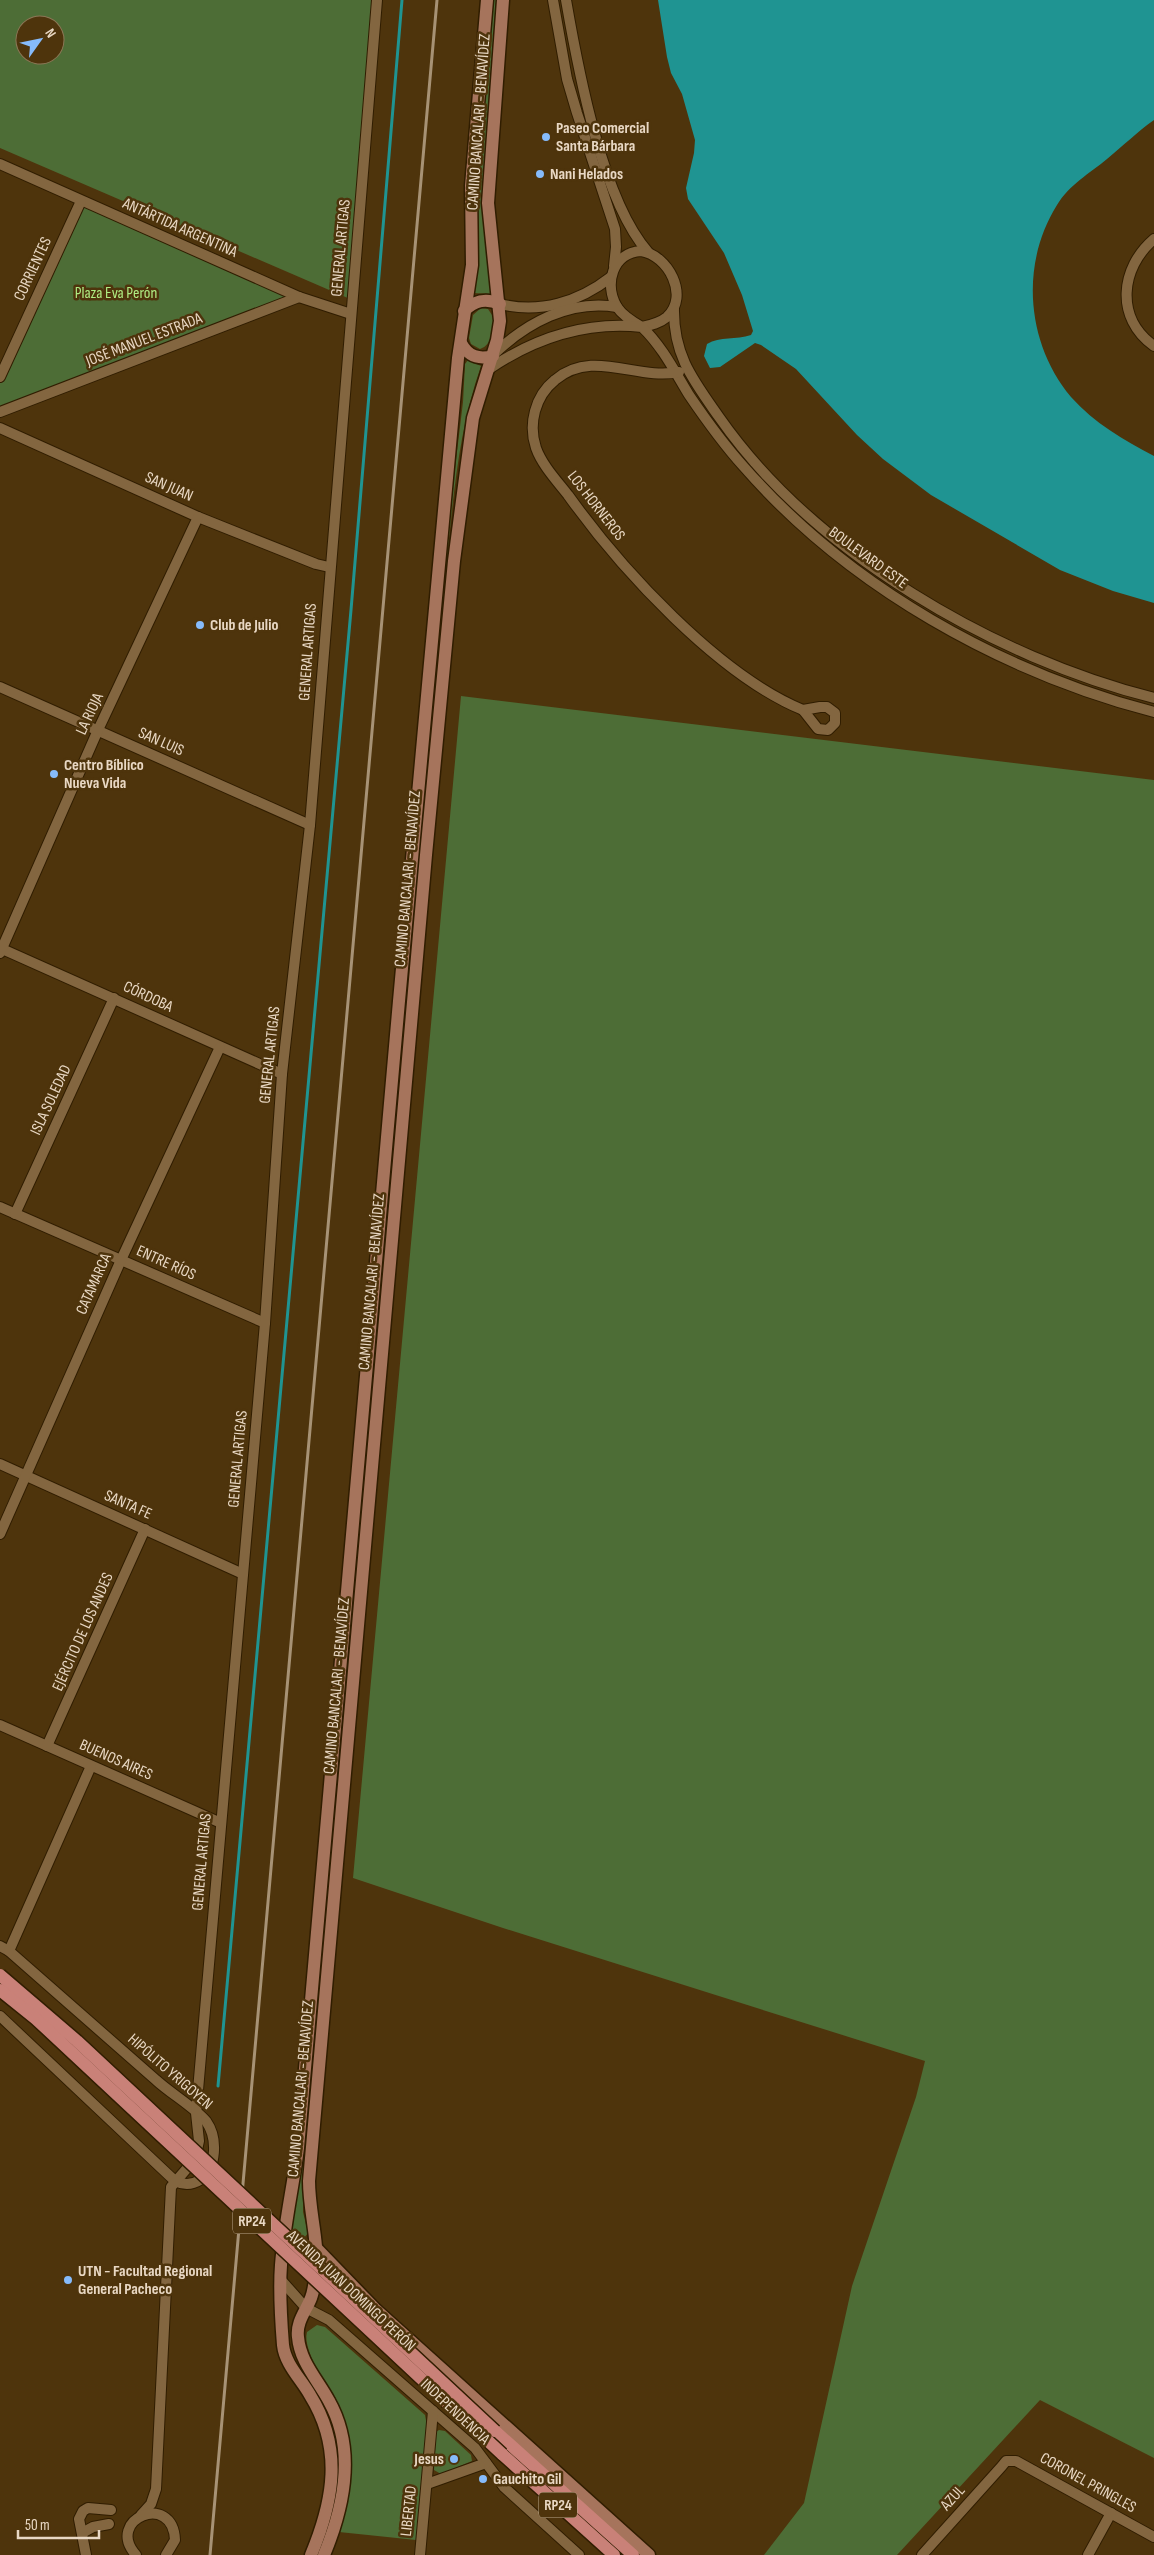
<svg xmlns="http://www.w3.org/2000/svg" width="1154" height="2555" viewBox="0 0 1154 2555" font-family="'Sofia Sans Condensed',sans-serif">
	<rect width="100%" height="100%" fill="#4e340c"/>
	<g fill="#4d6d36" fill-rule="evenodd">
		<path d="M0,0h377l-20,302 -357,-154zM25,25h30v30h-30z"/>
		<path d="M493,0h3l-14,209 11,85 -19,-1c7,-41 1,-74 3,-114 3,-60 10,-120 16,-179z"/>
		<path d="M81,201l218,96 -299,115v-35z"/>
		<path d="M481,308l7,1 6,9c-2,11 -1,27 -14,31l-9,-5 -2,-6 4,-23z"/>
		<path d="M468,360l13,6c-24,68 -28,139 -36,210l-141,1589 -1,47 5,21 -4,5h-12v-13l9,-59 141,-1590 21,-174 2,-38z"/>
		<path d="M461,696l693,84v1678l-114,-58 -143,155h-133l40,-52 48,-217 64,-189 9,-36 -422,-133 -150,-50z"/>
		<path d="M317,2325l8,2 100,88 2,11 -11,114 -77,-8c10,-36 16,-73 5,-110 -8,-23 -43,-70 -37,-90z"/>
		<path d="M439,2430l6,1 26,24 1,6 -31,13 -7,-4 2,-38z"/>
	</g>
	<path fill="#1f9492" d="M658,0h496v120c-17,12 -31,26 -47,39 -18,15 -37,25 -50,46 -37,59 -31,138 14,192 23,26 53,43 83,59v147l-41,-12 -53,-21 -129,-75 -48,-36 -26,-24 -61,-66 -35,-24 -6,-2 -35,24 -10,1 -6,-12 3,-12c13,-8 29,-4 44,-9l2,-4 -11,-36 -18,-42 -36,-54 -2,-11 8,-35 1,-13 -13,-46 -11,-21 -4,-16z"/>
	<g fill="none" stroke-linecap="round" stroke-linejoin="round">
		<path stroke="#1f9492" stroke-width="3" d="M218,2086l133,-1476 51,-610"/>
		<defs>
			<g id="street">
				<path d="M553,0l14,79 10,34 38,116 1,18 -2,19"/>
				<path d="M566,0c12,69 36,200 82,252"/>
				<path d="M0,164l299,133 52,17"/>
				<path d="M1154,239c-34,29 -39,79 0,107"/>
				<path d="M641,251c27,4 49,45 26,66 -7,6 -16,8 -25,10 -9,-5 -19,-11 -25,-20 -13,-23 -5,-54 24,-56z"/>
				<path d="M500,304c40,10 79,-2 111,-27"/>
				<path d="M674,308c-1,47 19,72 45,109 95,136 276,241 435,281"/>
				<path d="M493,355c33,-32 77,-56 124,-48"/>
				<path d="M489,369c46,-31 97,-48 153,-42 20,19 33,45 47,68 17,25 35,50 55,72 105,120 257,205 410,245"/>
				<path d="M679,372c-42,9 -86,-24 -124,8 -20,16 -27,44 -19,68 6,17 21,33 32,47 53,74 150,180 235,215"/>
				<path d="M0,377l81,-176"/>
				<path d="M0,412l299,-115"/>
				<path d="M0,428l198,89 118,47 13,3"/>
				<path d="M0,687l310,138"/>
				<path d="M820,707h7l8,6v10l-7,7 -10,-1 -15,-19z"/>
				<path d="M0,948l282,126"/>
				<path d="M0,953l98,-223 100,-213"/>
				<path d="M0,1207l265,116"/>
				<path d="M15,1214l99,-216"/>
				<path d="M0,1464l243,110"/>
				<path d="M0,1534l121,-274 99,-213"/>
				<path d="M0,1725l221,98"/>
				<path d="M47,1746l98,-217"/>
				<path d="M0,1946l9,5c49,43 98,86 147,129 14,13 38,27 50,41 12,17 11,47 -6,59 -8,5 -17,5 -25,1l-175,-165"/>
				<path d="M9,1951l82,-185"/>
				<path d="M281,2280l25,28 23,12 146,128 29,39 75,68"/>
				<path d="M427,2484l59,-21"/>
				<path d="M141,2515l10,-11 5,-15 15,-302 24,-28 4,-18 -3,-28 69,-790 17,-249 28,-249 67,-825"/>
				<path d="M82,2533l11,-6 16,-3"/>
				<path d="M86,2555l-7,-36 4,-8 5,-3 23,2"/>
				<path d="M136,2555c-32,-36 37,-64 39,-15l-9,15"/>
				<path d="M420,2555l13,-144"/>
				<path d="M922,2555l80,-89 4,-5h10l138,76"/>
				<path d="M1088,2555l23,-42"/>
			</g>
			<g id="secondary">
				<path d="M464,311c11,-11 22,-13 36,-7"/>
				<path d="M461,343c7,13 17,17 32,13"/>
				<path d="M289,2243l28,6 58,60 274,246"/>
				<path d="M311,2555c23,-55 32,-107 -1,-160 -9,-16 -25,-31 -27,-50 -2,-25 -4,-54 -2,-80 3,-39 12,-78 17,-117l101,-1147 59,-643 14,-93 -1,-79 16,-186"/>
				<path d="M324,2555c20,-48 32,-106 5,-154 -11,-21 -29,-39 -31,-64 -2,-15 8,-26 13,-39 3,-8 4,-17 5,-26 3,-31 -7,-60 -7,-91l117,-1326 28,-294 19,-143 24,-78 3,-19 -12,-118 15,-203"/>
			</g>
			<g id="primary">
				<path d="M495,2431l138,124"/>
				<path d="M502,2454l112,101"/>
			</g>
		</defs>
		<use href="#street" stroke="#301d00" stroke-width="12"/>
		<use href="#secondary" stroke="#301d00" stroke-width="15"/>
		<use href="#primary" stroke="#301d00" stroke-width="15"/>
		<use href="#street" stroke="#836640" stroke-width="10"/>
		<use href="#secondary" stroke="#a6745c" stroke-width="12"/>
		<use href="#primary" stroke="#c98178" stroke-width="12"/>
		<path stroke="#a79275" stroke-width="3" d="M210,2555l227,-2555"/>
		<defs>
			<g id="primary-bridge">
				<path d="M0,1975l77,66 418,390"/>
				<path d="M0,1990l36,29 466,435"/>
			</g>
		</defs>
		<use href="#primary-bridge" stroke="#301d00" stroke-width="15" stroke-linecap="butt"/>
		<use href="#primary-bridge" stroke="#c98178" stroke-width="12"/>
	</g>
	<g fill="#86bbfb" stroke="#4e340c" stroke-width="2">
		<circle cx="546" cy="137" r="5"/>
		<circle cx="540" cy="174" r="5"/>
		<circle cx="200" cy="625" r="5"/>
		<circle cx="54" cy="774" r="5"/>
		<circle cx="68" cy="2280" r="5"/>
		<circle cx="454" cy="2459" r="5"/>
		<circle cx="483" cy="2479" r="5"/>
	</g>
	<g text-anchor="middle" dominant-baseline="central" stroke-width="5" stroke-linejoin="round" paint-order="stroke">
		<g fill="#4e340c" stroke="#baa78d" stroke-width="1">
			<rect x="233" y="2208.5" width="38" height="25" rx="4"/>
			<rect x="539" y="2492.5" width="38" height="25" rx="4"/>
		</g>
		<g font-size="15" font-weight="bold" fill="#e9d8c4">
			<text x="252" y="2221">RP24</text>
			<text x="558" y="2505">RP24</text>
		</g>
		<g font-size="16" fill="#e9d8c4" stroke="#4e340c">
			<text transform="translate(479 122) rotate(-86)">CAMINO BANCALARI - BENAVÍDEZ</text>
			<text transform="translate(180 228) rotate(24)">ANTÁRTIDA ARGENTINA</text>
			<text transform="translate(341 248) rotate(-85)">GENERAL ARTIGAS</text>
			<text transform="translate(33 269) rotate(-65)">CORRIENTES</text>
			<text transform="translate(144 340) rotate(-21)">JOSÉ MANUEL ESTRADA</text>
			<text transform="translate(169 487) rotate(24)">SAN JUAN</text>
			<text transform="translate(596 506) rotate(52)">LOS HORNEROS</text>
			<text transform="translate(868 558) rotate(36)">BOULEVARD ESTE</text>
			<text transform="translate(308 652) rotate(-86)">GENERAL ARTIGAS</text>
			<text transform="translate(90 714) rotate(-65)">LA RIOJA</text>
			<text transform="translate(161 742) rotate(24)">SAN LUIS</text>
			<text transform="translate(408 879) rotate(-85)">CAMINO BANCALARI - BENAVÍDEZ</text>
			<text transform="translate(148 997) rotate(25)">CÓRDOBA</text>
			<text transform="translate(270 1055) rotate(-84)">GENERAL ARTIGAS</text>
			<text transform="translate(51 1100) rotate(-65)">ISLA SOLEDAD</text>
			<text transform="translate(166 1263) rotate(24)">ENTRE RÍOS</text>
			<text transform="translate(372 1282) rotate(-85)">CAMINO BANCALARI - BENAVÍDEZ</text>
			<text transform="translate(94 1284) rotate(-66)">CATAMARCA</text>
			<text transform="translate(238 1459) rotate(-85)">GENERAL ARTIGAS</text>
			<text transform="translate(128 1505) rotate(24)">SANTA FE</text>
			<text transform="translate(83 1632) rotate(-66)">EJÉRCITO DE LOS ANDES</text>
			<text transform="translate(337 1686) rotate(-85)">CAMINO BANCALARI - BENAVÍDEZ</text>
			<text transform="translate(116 1760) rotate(24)">BUENOS AIRES</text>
			<text transform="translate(202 1862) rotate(-85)">GENERAL ARTIGAS</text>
			<text transform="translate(170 2072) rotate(41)">HIPÓLITO YRIGOYEN</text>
			<text transform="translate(301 2089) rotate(-85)">CAMINO BANCALARI - BENAVÍDEZ</text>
			<text transform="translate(351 2291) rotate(43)">AVENIDA JUAN DOMINGO PERÓN</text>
			<text transform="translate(455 2412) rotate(43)">INDEPENDENCIA</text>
			<text transform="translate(1088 2483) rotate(29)">CORONEL PRINGLES</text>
			<text transform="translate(953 2498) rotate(-48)">AZUL</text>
			<text transform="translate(409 2511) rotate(-84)">LIBERTAD</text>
		</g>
		<g font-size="16" font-weight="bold" fill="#e9d8c4" stroke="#4e340c" text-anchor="start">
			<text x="556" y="128">Paseo Comercial<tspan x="556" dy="18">Santa Bárbara</tspan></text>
			<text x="550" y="174">Nani Helados</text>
			<text x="210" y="625">Club de Julio</text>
			<text x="64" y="765">Centro Bíblico<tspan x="64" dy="18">Nueva Vida</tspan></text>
			<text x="78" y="2271">UTN - Facultad Regional<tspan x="78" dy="18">General Pacheco</tspan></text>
			<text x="444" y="2459" text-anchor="end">Jesus</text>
			<text x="493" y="2479">Gauchito Gil</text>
		</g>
		<g font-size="16" fill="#afed83" stroke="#4e340c">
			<text x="116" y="293">Plaza Eva Perón</text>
		</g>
	</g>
	<g transform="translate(40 40) rotate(57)"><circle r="24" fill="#4e340c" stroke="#8c7656"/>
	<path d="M0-4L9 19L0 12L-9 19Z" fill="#86bbfb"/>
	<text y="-8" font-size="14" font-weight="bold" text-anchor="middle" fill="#e9d8c4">N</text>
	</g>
	<path d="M18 2530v8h81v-8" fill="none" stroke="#e9d8c4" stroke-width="2.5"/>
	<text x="25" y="2530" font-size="15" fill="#e9d8c4" stroke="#4e340c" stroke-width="4" paint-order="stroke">50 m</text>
</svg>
